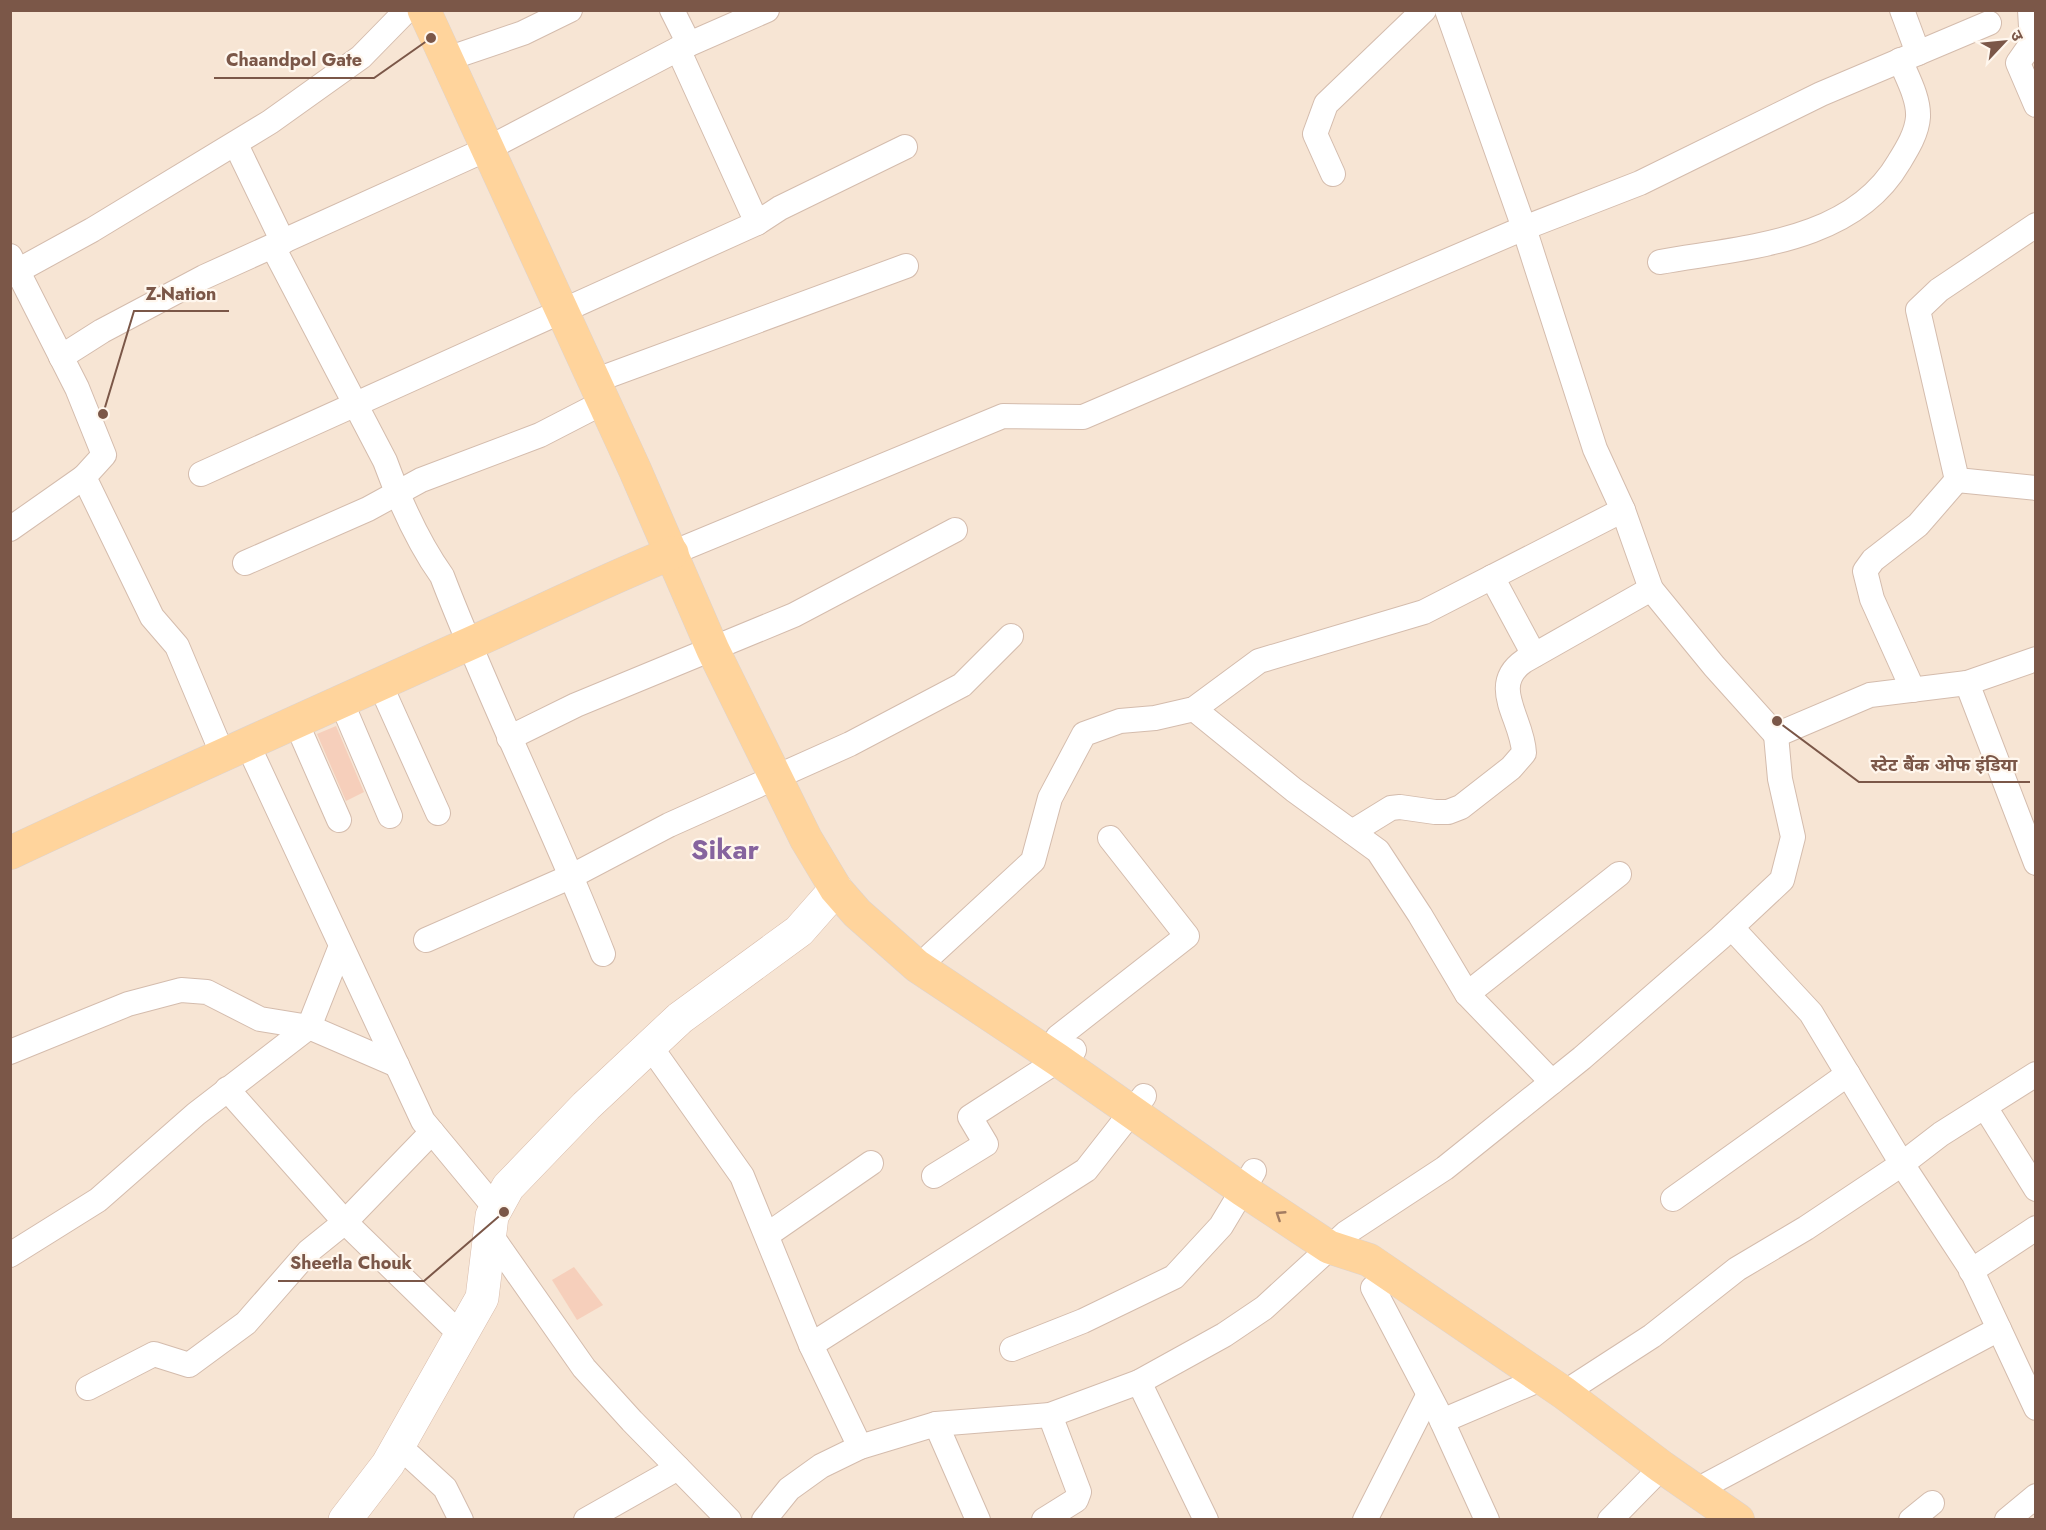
<svg xmlns="http://www.w3.org/2000/svg" width="2046" height="1530" viewBox="0 0 2046 1530" font-family="Jost,'Noto Sans Devanagari',sans-serif">
	<rect width="100%" height="100%" fill="#fef3e6"/>
	<rect fill="#f7e5d4" x="11" y="11" width="2024" height="1508"/>
	<g fill="#f6cfbb">
		<path d="M336,726l28,66 -18,9 -29,-67z"/>
		<path d="M574,1267l29,38 -26,15 -25,-40z"/>
	</g>
	<g fill="none" stroke-linecap="round" stroke-linejoin="round">
		<defs>
			<g id="street">
				<path d="M672,10l17,34"/>
				<path d="M1447,10l77,218 71,221 28,61 28,79 63,77 62,69 94,-40 97,-12 69,-24"/>
				<path d="M1902,10l16,43"/>
				<path d="M2030,10l2,33 -14,20 18,42"/>
				<path d="M678,49l79,174"/>
				<path d="M447,59l76,-26 47,-23"/>
				<path d="M240,153l43,89"/>
				<path d="M1333,174l-18,-40 11,-30 98,-94"/>
				<path d="M2036,225l-97,65 -21,20 39,170 79,8"/>
				<path d="M273,247l112,214c15,41 32,80 57,115 49,128 111,250 161,378"/>
				<path d="M10,256l67,132 27,67 -20,22 68,140 25,29 45,107"/>
				<path d="M1660,262c84,-15 192,-19 239,-100 8,-13 18,-29 19,-45 1,-19 -11,-40 -18,-57"/>
				<path d="M10,275l82,-45 178,-108 91,-65 46,-47"/>
				<path d="M61,357l41,-26 102,-54 283,-128 191,-100 89,-39"/>
				<path d="M594,381l312,-115"/>
				<path d="M201,474l556,-251 23,-15 125,-61"/>
				<path d="M10,529l74,-52"/>
				<path d="M672,553l331,-137 80,1 441,-189 116,-45 181,-89 168,-71"/>
				<path d="M245,563l123,-54 53,-29 119,-45 64,-33"/>
				<path d="M1492,577l42,78"/>
				<path d="M1967,683l69,180"/>
				<path d="M380,684l58,129"/>
				<path d="M1913,690l-41,-91 -7,-28 8,-11 45,-35 39,-45"/>
				<path d="M341,701l49,115"/>
				<path d="M1194,709l100,81 84,61 42,64 47,79 85,88"/>
				<path d="M296,722l43,98"/>
				<path d="M509,738l67,-33 218,-90 161,-85"/>
				<path d="M247,743l176,378 73,88"/>
				<path d="M1352,832l39,-24 9,-1 35,5h13l13,-5 50,-39 13,-15c-1,-34 -36,-67 0,-92l127,-72"/>
				<path d="M1732,928l79,85 91,151 69,105 65,139"/>
				<path d="M426,940l146,-64 97,-51 181,-81 112,-59 49,-49"/>
				<path d="M931,955l102,-94 17,-63 34,-64 36,-13 35,-3 39,-9 65,-48 165,-49 199,-102"/>
				<path d="M1467,994l152,-120"/>
				<path d="M1058,1037l129,-101 -77,-98"/>
				<path d="M650,1046l92,130 69,169 49,102"/>
				<path d="M10,1052l118,-48 53,-14 26,2 53,27 49,8 88,38"/>
				<path d="M227,1089l118,133 116,113"/>
				<path d="M1985,1107l51,82"/>
				<path d="M934,1176l52,-32 -16,-27 104,-67"/>
				<path d="M1673,1199l175,-125"/>
				<path d="M490,1234l94,134 48,53 97,99"/>
				<path d="M767,1235l104,-72"/>
				<path d="M10,1255l88,-55 98,-86 113,-87 32,-81"/>
				<path d="M1971,1271l65,-43"/>
				<path d="M1373,1288l63,120 51,112"/>
				<path d="M811,1345l275,-175 58,-74"/>
				<path d="M1012,1349l71,-28 91,-44 47,-51 33,-55"/>
				<path d="M1139,1382l67,138"/>
				<path d="M88,1388l66,-34 35,11 57,-42 63,-72 36,-29 87,-90"/>
				<path d="M1564,1393l88,-57 85,-67 69,-41 96,-64 39,-30 95,-60"/>
				<path d="M1442,1421l101,-43"/>
				<path d="M936,1424l42,96"/>
				<path d="M398,1445l47,43 16,32"/>
				<path d="M1695,1491l304,-162"/>
				<path d="M586,1520l92,-52"/>
				<path d="M764,1520l25,-31 32,-23 39,-19 76,-23 114,-9 89,-33 85,-47 40,-27 82,-75 99,-65 137,-110 138,-120 62,-58 11,-43 -13,-58 -4,-44"/>
				<path d="M1044,1520l32,-20 3,-8 -29,-77"/>
				<path d="M1365,1520l63,-124"/>
				<path d="M1610,1520l52,-53"/>
				<path d="M1911,1520l21,-17"/>
				<path d="M2007,1520l29,-24"/>
			</g>
			<path id="secondary" d="M345,1520l43,-56 94,-166 10,-82 16,-29 78,-81 94,-88 119,-87 37,-42"/>
			<g id="primary">
				<path d="M424,10l211,460 78,180 93,189 30,50 21,24 60,53 141,94 185,130 86,57 40,13 195,133 98,74 76,53"/>
				<path d="M10,853c147,-69 295,-135 443,-202 73,-32 145,-68 219,-98"/>
			</g>
		</defs>
		<use href="#street" stroke="#d4bcad" stroke-width="26"/>
		<use href="#secondary" stroke="#d8bbaa" stroke-width="34"/>
		<use href="#primary" stroke="#ddd3cf" stroke-width="34"/>
		<use href="#street" stroke="#fff" stroke-width="24"/>
		<use href="#secondary" stroke="#fff" stroke-width="33"/>
		<use href="#primary" stroke="#ffd49c" stroke-width="33"/>
	</g>
	<defs><path id="oneway-chevron" d="M-2-3.5L2.5 0L-2 3.5" fill="none" stroke-width="1.6" stroke-linecap="round" stroke-linejoin="round" transform="scale(1.5)"/></defs>
	<use stroke="#a37c61" href="#oneway-chevron" transform="translate(1280 1215) rotate(-147)"/>
	<g text-anchor="middle" dominant-baseline="central" stroke-width="4.5" stroke-linejoin="round" paint-order="stroke">
		<g font-size="28" font-weight="bold" fill="#86639e" stroke="#fff7ee">
			<text x="725" y="849">Sikar</text>
		</g>
	</g>
	<path fill="none" stroke="#7b5748" stroke-width="2" d="M431 38L374 78H214M103 414L134 311H229M1777 721L1859 782H2030M504 1212L424 1281H278"/>
	<g fill="#7b5748" stroke="#fff7ee" stroke-width="2">
		<circle cx="431" cy="38" r="6"/>
		<circle cx="103" cy="414" r="6"/>
		<circle cx="1777" cy="721" r="6"/>
		<circle cx="504" cy="1212" r="6"/>
	</g>
	<g font-size="18" text-anchor="middle" font-weight="bold" fill="#7b5748" stroke="#fff7ee" stroke-width="4.5" stroke-linejoin="round" paint-order="stroke">
		<text x="294" y="66">Chaandpol Gate</text>
		<text x="181" y="300">Z-Nation</text>
		<text x="1944" y="771">स्टेट बेैंक ओफ इंडिया</text>
		<text x="351" y="1269">Sheetla Chouk</text>
	</g>
	<rect width="2046" height="1530" fill="none" stroke="#7b5748" stroke-width="24"/>
	<g transform="translate(2004 42) rotate(64)" stroke="#fff7ee" stroke-width="4.5" paint-order="stroke">
	<path d="M0-4.5L10 22L0 15L-10 22Z" fill="#7b5748"/>
	<text y="-9" font-size="16" font-weight="bold" text-anchor="middle" fill="#7b5748">उ</text>
	</g>
</svg>
